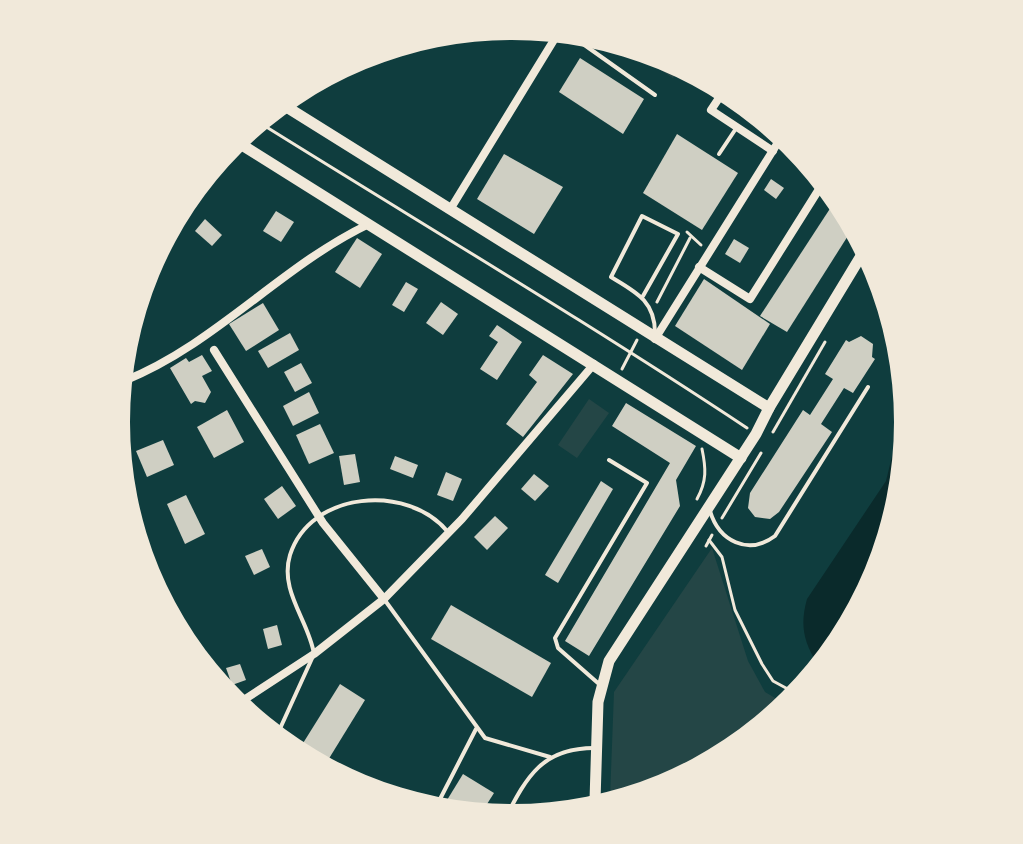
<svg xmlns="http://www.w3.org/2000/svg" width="1023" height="844" viewBox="0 0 1023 844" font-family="'PT Serif',serif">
	<rect width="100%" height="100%" fill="#0f3d3e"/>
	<g fill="#244646">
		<path d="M628,49l35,7 17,11 -7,11z"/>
		<path d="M589,399l20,14 -32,45 -19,-13z"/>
		<path d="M712,548l36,113 17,31 22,13 -124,83 -53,10 4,-106z"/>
	</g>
	<path fill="#0a2a2b" d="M906,428l-29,146 -60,89c-14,-22 -17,-39 -10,-64l79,-118 7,-29z"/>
	<g fill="#cfcfc3">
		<path d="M580,58l64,41 -21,35 -64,-42z"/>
		<path d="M677,134l61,39 -36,57 -59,-37z"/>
		<path d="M504,154l59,33 -29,47 -57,-35z"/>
		<path d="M771,179l13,9 -8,11 -12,-9z"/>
		<path d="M833,204l18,27 -64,101 -27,-16z"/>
		<path d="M276,211l18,11 -13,20 -18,-11z"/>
		<path d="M205,219l17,16 -10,11 -17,-15z"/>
		<path d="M357,238l25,16 -22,34 -25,-16z"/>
		<path d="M734,239l15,9 -9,15 -15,-9z"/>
		<path d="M704,279l66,45 -28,46 -67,-44z"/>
		<path d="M406,282l12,7 -14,23 -12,-7z"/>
		<path d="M441,302l17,12 -15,21 -17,-12z"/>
		<path d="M263,303l16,27 -33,21 -17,-27z"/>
		<path d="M497,325l25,17 -25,38 -17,-11 18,-27 -9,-6z"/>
		<path d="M290,333l9,17 -31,18 -10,-17z"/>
		<path d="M861,336l12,8 -1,13 3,2 -22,34 -9,-5 -23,36 11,8 -53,80 -9,7 -15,-2 -7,-9 2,-15 53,-83 7,5 23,-36 -8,-5 21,-34 3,2z"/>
		<path d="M202,355l10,16 -10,5 9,16 -6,11 -10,-2 -4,3 -21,-36 16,-10 3,4z"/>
		<path d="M543,355l30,19 -50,63 -17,-13 31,-42 -8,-7z"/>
		<path d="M301,363l11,20 -17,9 -11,-20z"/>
		<path d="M309,392l10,21 -26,13 -10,-20z"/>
		<path d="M626,403l70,43 -20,34 4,26 -91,150 -24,-15 105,-178 -58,-37z"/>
		<path d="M227,410l17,32 -30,16 -17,-31z"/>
		<path d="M320,424l14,29 -25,11 -13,-29z"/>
		<path d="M163,440l11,25 -27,12 -11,-26z"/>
		<path d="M355,454l5,28 -16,3 -5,-29z"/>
		<path d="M395,456l23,9 -5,13 -23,-9z"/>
		<path d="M446,472l16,7 -9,22 -16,-6z"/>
		<path d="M534,474l15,12 -14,15 -14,-12z"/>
		<path d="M601,481l12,8 -55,94 -13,-8z"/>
		<path d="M282,486l14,20 -18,13 -14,-20z"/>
		<path d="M186,495l19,39 -20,10 -18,-40z"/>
		<path d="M495,516l13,12 -21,22 -13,-13z"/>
		<path d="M142,525l9,25 -9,3 -6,-26z"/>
		<path d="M262,549l8,18 -16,8 -9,-19z"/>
		<path d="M150,565l13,32 -1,1 -17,-25 -1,-6z"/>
		<path d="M451,605l100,58 -19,34 -101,-58z"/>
		<path d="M277,625l5,20 -14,4 -5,-20z"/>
		<path d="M240,664l6,16 -14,5 -6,-17z"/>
		<path d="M340,684l25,16 -40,65 -25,-17z"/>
		<path d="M463,774l31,19 -12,19 -38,-7z"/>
	</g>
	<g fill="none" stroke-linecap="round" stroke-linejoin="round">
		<g stroke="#f1e9da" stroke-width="3">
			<path d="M260,123c162,101 327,199 487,305"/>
			<path d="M687,232l14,13"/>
			<path d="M657,302l33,-64"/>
			<path d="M622,369l15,-29"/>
			<path d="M773,432l52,-90"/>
			<path d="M697,499c10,-18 9,-31 5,-50"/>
			<path d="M722,518l39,-65"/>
			<path d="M709,540l13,17 13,53 27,54 11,17 24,13"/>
			<path d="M706,546l6,-11"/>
		</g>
		<g stroke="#f1e9da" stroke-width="4">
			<path d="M576,39l79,56"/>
			<path d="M719,154l18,-27"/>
			<path d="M643,296l35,-62 -36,-18 -31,61c25,15 44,24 44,56"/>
			<path d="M710,511c9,30 38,45 65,25l93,-149"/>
			<path d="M384,599l101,139 65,19"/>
			<path d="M599,684l-41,-36 -3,-10 92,-155 -38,-23"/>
			<path d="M278,733l36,-79c-5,-33 -35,-63 -24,-99 20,-64 118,-72 158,-23"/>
			<path d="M438,803l38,-74"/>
			<path d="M506,817c21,-41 37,-69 88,-69"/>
		</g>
		<g stroke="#f1e9da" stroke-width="8">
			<path d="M721,95l-10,15 62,41"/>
			<path d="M451,208l106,-173"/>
			<path d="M699,267l51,32 71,-113"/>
			<path d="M655,339l127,-203"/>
			<path d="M214,350l109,173 61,76"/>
			<path d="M124,381c92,-37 157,-115 245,-157"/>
			<path d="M236,705l78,-51 70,-55 78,-80 132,-155"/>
		</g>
		<g stroke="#f1e9da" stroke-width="11">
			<path d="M285,106l484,302"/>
			<path d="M234,140l507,318"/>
			<path d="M595,801l3,-99 11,-41 147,-227 13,-26 95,-157"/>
		</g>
	</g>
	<path d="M0 0H1023V844H0ZM130 422a382 382 0 1 1 764 0a382 382 0 1 1-764 0Z" fill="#f1e9da" fill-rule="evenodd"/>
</svg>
